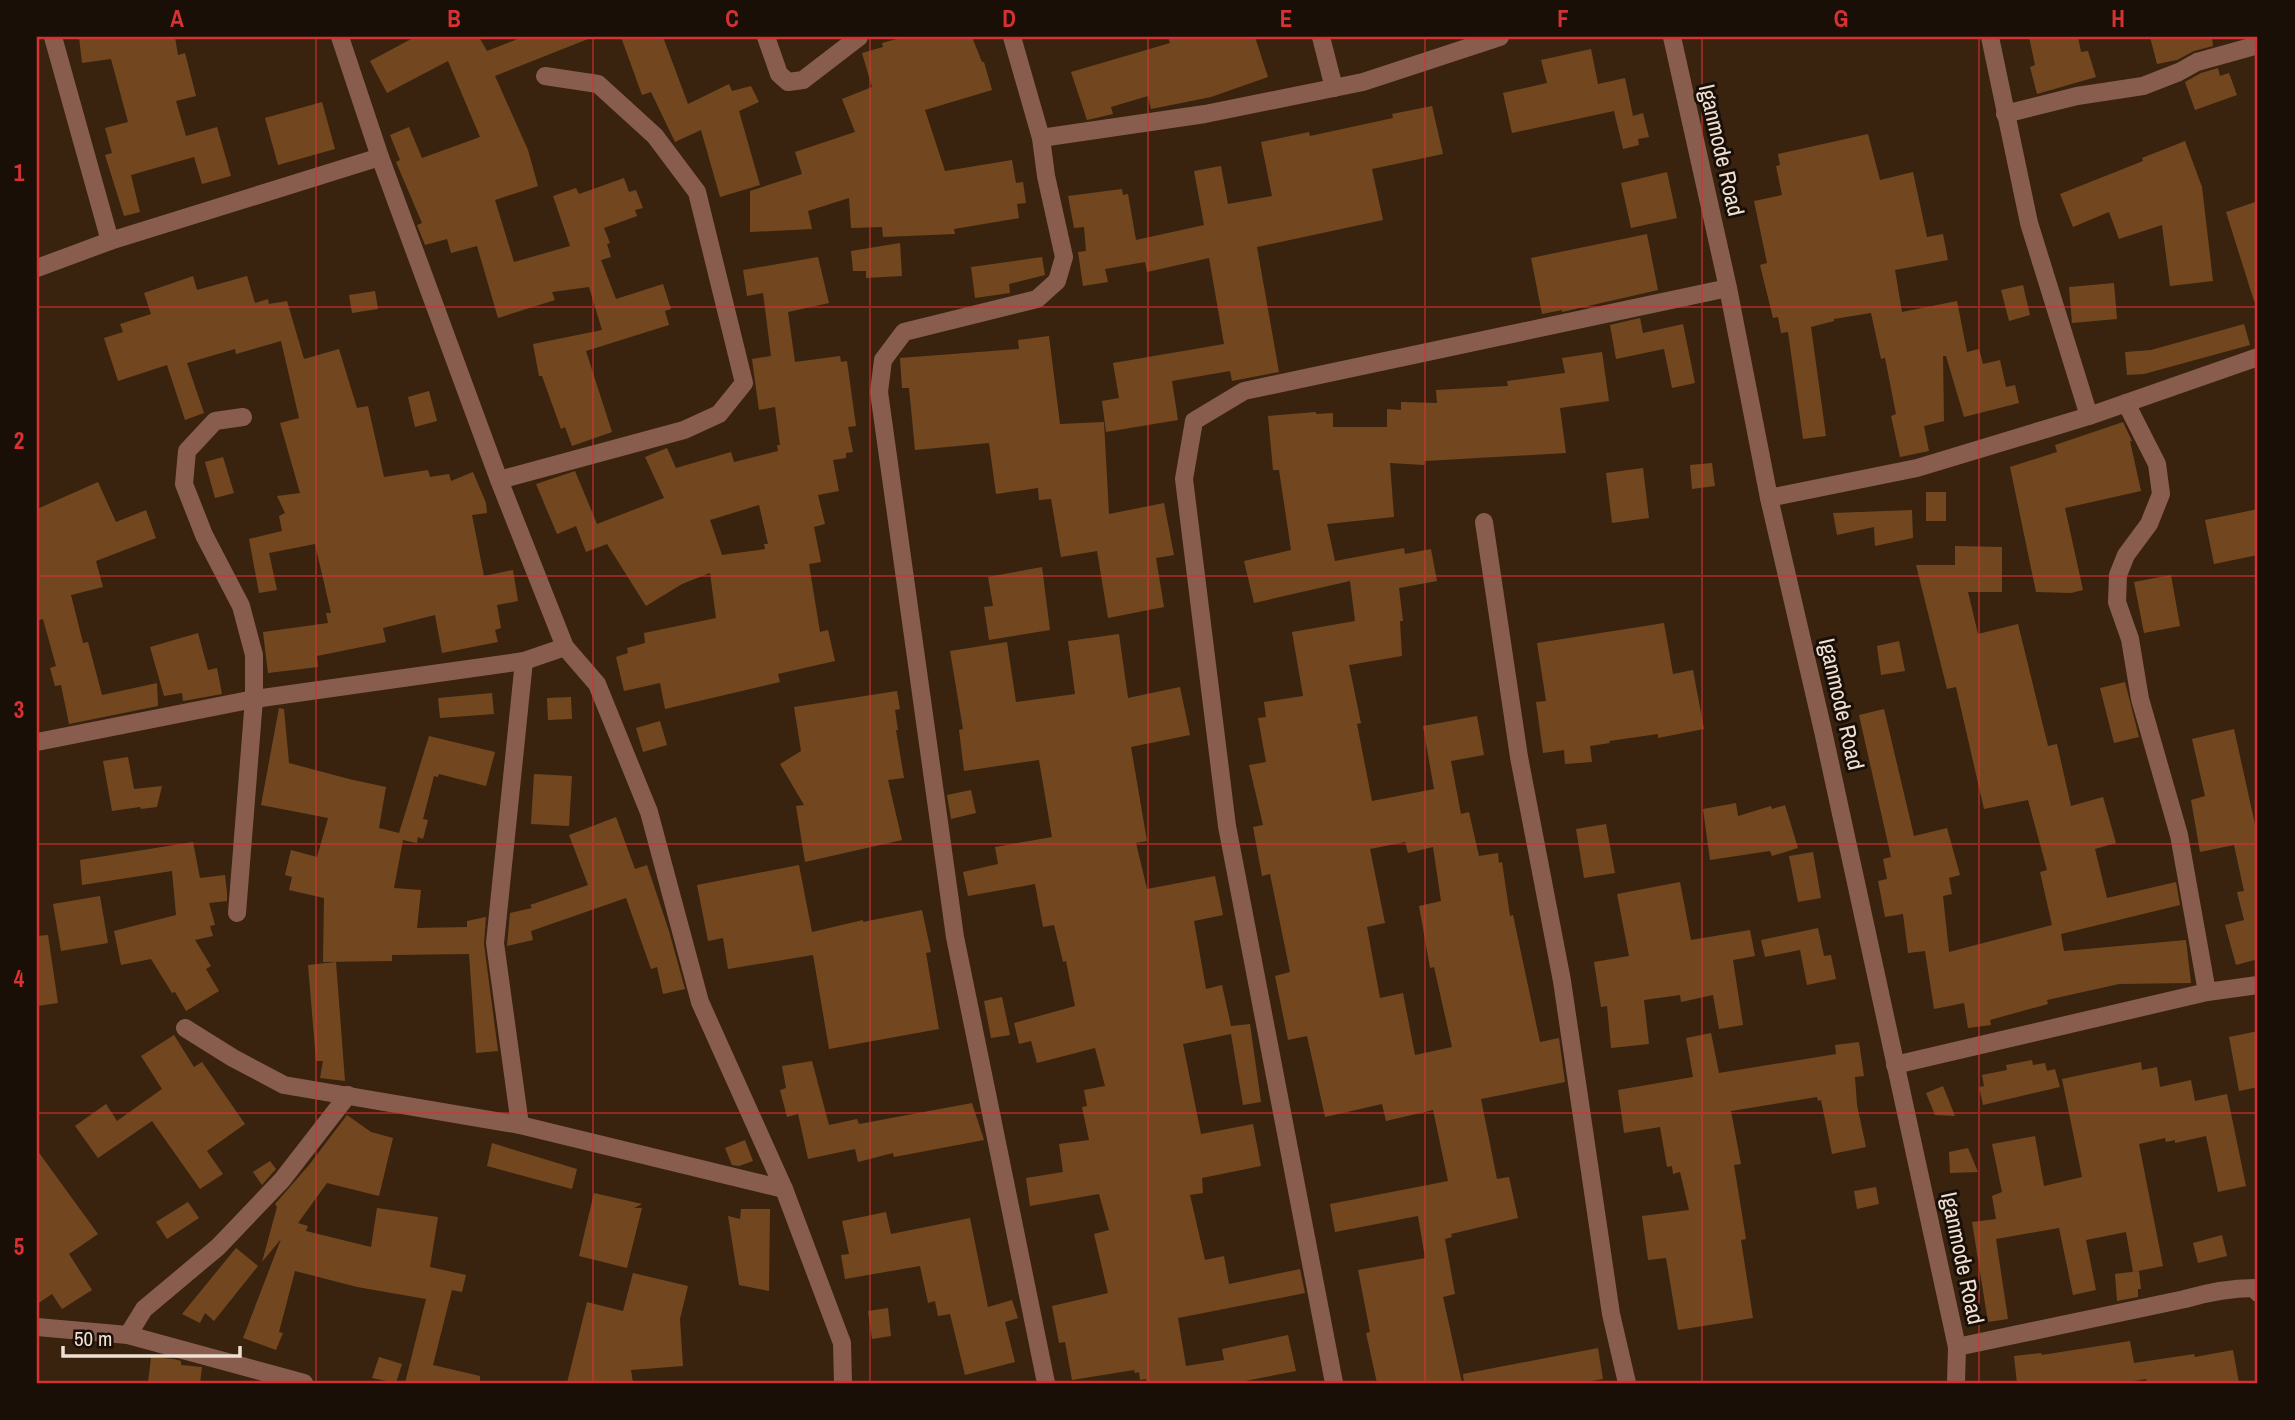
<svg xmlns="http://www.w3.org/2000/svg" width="2295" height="1420" viewBox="0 0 2295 1420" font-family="'Archivo Narrow',sans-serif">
	<rect width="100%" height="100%" fill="#39230f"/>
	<g fill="#724720" fill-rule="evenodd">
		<path d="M79,37h96l3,18 7,-2 11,43 -20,5 10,35 31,-9 14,49 -29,8 -8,-27 -63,18 9,37 -16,4 -19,-61 7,-2 -7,-25 23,-6 -17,-63 -29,4z"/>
		<path d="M415,37h64l8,14 36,-14h70l-98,39 33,74 10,36 -43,14 19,62 56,-16 -17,-50 23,-8 3,6 45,-16 5,14 7,-2 7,18 -8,2 2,6 -33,12 6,15 -3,1 4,13 -10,3 15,39 47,-15 8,25 -6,2 4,14 -83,26 26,81 -40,14 -7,-19 -4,2 -19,-53h-3l-6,-32 69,-14 -13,-43 -37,5 3,8 -57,18 -21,-72 -26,7 -4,-14 -22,6 -8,-20 5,-2 -26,-61 4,-2 -10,-25 19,-8 13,31 58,-21 -32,-76 -61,32 -17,-32z"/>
		<path d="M621,37h42l25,67 41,-20 3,7 19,-5 8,16 -20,9 21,74 -40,12 -19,-67 -26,12 -24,-50 -9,3z"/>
		<path d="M904,37h68l10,25h2l8,28 -67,20 20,61 67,-11 4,23 7,-1 3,21 -9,1 2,14 -65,11 1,5 -72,3 -1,-10 -31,1 -2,-30 -41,13 4,18 -62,3v-41l52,-17 -7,-22 60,-20 -13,-33 30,-12 -10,-34 21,-6 -1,-4z"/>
		<path d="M1168,37h87l13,40 -57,20 -60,12 -3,-13 -37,11 2,7 -26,6 -16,-48 99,-29z"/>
		<path d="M2029,37h49l3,15 7,-1 8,26 -59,17 -7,-27 5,-2z"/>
		<path d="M2150,37h62l1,9 -19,5 -17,9 -20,4z"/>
		<path d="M1591,49l7,35 27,-6 8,38 10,-3 6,24 -11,2 1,6 -16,4 -9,-38 -102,22 -9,-40 44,-10 -6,-23z"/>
		<path d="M2218,68l2,8 9,-3 8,22 -42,15 -10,-28 16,-9z"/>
		<path d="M322,102l13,47 -57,16 -13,-47z"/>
		<path d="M1432,106l11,48 -71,15 11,51 -126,27 22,125 -47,9 -2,-10 -58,10 6,39 -72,12 -4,-31 17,-3 -6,-35 111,-19 -15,-86 -62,14 -2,-10 -40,7 3,13 -25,4 -5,-34 8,-1 -2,-24 -10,1 -6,-32 54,-7 1,6 5,-1 8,46 68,-15 -10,-54 27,-5 7,38 44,-8 -11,-54 48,-10 1,4 83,-18 -1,-4z"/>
		<path d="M1868,134l12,46 33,-8 14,65 16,-3 5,26 -53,10 7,42 55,-11 10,51 12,-3 4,15 17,-4 6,27 9,-2 4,18 -55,14 -18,-61h-3l1,65 -20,5 5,25 -29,6 -9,-41 5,-2 -11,-56 -4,1 -10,-46 -37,6v2l-23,6 15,109 -23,3 -15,-107 -7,1 -3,-16 -5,1 -13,-53 7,-2 -13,-62 28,-6 -6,-29 4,-1 -2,-11z"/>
		<path d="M2185,141l17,46 11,94 -43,5 -8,-61 -43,14 -10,-27 -36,15 -13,-33 83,-33 -1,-3z"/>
		<path d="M1667,172l10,46 -46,10 -10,-45z"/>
		<path d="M2258,201v99l-4,1 -28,-89z"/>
		<path d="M1647,234l11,56 -96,22v-2l-20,4 -11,-56z"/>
		<path d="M900,243l2,33 -36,2v-7h-13l-2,-20z"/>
		<path d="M818,257l11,46 -41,9 7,50 45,-6 1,6 6,-1 9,65 -8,1 5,25 -7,1v5l-13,2 6,31 -21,4 7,29 -11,3 7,35 -12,2 11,68 8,-2 7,31 -57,13 2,8 -115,27 -5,-26 -36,8 -8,-34 12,-4 -1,-5 18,-5 -1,-10 72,-15 -6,-45 -28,11 -36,22 -39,-62 -21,8 -10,-26 -19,8 -21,-50 39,-13 22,53 67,-26 -19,-41 22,-9 9,20 55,-16 3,10 44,-11 -1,-6h3l-5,-38 -16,3 -7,-51 19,-3 -8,-63 -16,3 -4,-26zM759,505l9,39h-4l1,5 -43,6 -12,-35z"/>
		<path d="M1042,257l3,18 -36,9 1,9 -35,5 -4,-31z"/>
		<path d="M193,276l4,14 50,-14 8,27 13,-4 1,5 18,-3 17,58 35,-10 18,59 11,-2 16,71 44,-7 2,7 19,-3 2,7 22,-9 13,31 1,10 -15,2 12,61 29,-6 5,31 -21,4 4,23 -6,2 3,12 -56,11 -7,-38 -52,13 3,14 -69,14 1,11 -50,6 -5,-41 65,-9 -2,-10h5l-16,-69 -46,9 8,37 -18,3 -10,-54 33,-8 -3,-15 6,-3 -8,-17 23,-3 -20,-70 19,-5 -18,-77 -45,13 -1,-5 -48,14 17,50 -19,7 -18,-55 -49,16 -14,-43 19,-6 -3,-8 31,-10 -7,-21z"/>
		<path d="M2114,283l3,36 -45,4 -3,-36z"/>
		<path d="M2023,285l7,30 -21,6 -8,-31z"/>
		<path d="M375,291l3,18 -26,4 -3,-18z"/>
		<path d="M1640,318l3,15 40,-9 12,59 -23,5 -8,-39 -48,10 -6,-34z"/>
		<path d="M2244,324l6,21 -106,29 -17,1 -2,-23 26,-2z"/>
		<path d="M1049,336l11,88 44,-2 5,92 55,-11 10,52 -18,3 8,49 -56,11 -11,-67 -36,6 -10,-58 -12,1 -1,-12 -42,6 -7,-51 -74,7 -6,-62h-7l-2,-30 119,-9 -1,-9z"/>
		<path d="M1602,352l7,49 -49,7 6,45 -141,8 -1,4 -34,-2 4,54 -67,7 8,37 69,-13 1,6 26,-5 6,32 -38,7 4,33h-3l2,35 -53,9 12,58 -4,1 15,77 62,-12 -11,-63 54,-10 7,39 -33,6 10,53 8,-2 10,44 19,-3 1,10 3,-1 8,54 3,-1 27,127 19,-4 6,44 -84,17 16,80 12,-2 9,41 -67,16 1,3 -7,2 10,55 -12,3 19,86h-85l-11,-50 4,-1 -12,-62 67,-12 -7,-42 -83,16 -5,-28 118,-23 -15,-71 -47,11 -4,-17 -57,13 -18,-81 -19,4 -13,-64 15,-4 -20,-98 -8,2 -9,-49 10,-2 -14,-60 17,-3 -8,-44 8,-1 -2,-15 39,-6 -11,-64 63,-11 -5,-40 -96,22 -10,-42 47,-11 -12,-80h-6l-5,-54 48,-4v2l17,-1v14h54v-18l14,1v-8l36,1 -1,-13 72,-4 -1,-5 58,-8 -3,-15zM1405,842l3,11 25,-6 8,54 -22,5 11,62 4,-1 18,80 -37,8 -12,-62 -23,5 -13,-71 18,-4 -15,-74z"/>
		<path d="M429,391l8,30 -22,6 -7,-30z"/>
		<path d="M2123,422l9,19h-2l11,50 -76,17 18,82 -12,3 -35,-1 -26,-125 47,-15 -2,-7z"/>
		<path d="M223,457l11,36 -19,5 -10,-36z"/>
		<path d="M1712,463l3,23 -23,3 -2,-24z"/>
		<path d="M1643,468l6,50 -37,5 -6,-50z"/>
		<path d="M98,482l18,40 30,-12 10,28 -60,23 7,26 -32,8 12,48 5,-1 14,53 55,-12 1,23 -89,18 -8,-39 -6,1 -5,-18 6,-2 -13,-47 -6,2v-112z"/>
		<rect x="1926" y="492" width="20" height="29"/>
		<path d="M2258,509v46l-44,9 -9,-44z"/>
		<path d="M1912,510l1,28 -38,8 -1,-19 -37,8 -4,-22z"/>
		<path d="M1955,546l47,1v45h-34l10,42 40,-10 30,122 9,-2 14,62 32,-9 13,46 -21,6 12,49 69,-16 4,23 -119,29 3,17 122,-11 5,43 -72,1 -72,16 1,4 -58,16 1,5 -23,3 -4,-25 -30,6 -9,-58 -17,2 -5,-39 -18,3 -7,-36 9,-2 -4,-20 8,-2 -32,-142 25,-6 30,127 33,-8 13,47 -11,3 3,16 -9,2 6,56 103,-27 -12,-53 7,-2 -19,-70 -44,9 -28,-122 -9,2 -31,-124h39z"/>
		<path d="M1042,567l8,63 -61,10 -5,-33 9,-1 -5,-29z"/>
		<path d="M2171,575l9,51 -36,7 -10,-51z"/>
		<path d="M1664,623l9,51 20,-4 11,59 -46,9v-4l-49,7 1,2 -20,3 2,16 -27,2 -1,-14 -21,3 -7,-51 10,-1 -9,-58z"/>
		<path d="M198,633l10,37 9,-2 5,26 -39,7 -1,-8 -18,3 -14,-49z"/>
		<path d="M1119,634l9,64 52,-11 10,48 -59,12 16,94 -11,2 11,46 68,-13 8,39 -29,6 12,68 16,-4 9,41 19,-2 11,78 -18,3 -12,-71 -48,10 18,90 52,-10 8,42 -59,12 1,15 -13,2 15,65 19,-4 5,28 71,-15 5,24 -127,25 8,48 38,-6 -2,-11 66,-14 8,36 -61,12h-88l-1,-4 -6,1 -1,-8 -4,1 -1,-3 -62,10 -7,-38 -6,1 -7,-37 56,-13 -14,-59 15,-4 -10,-36 -69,12 -4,-28 37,-6 -4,-28 30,-4 -7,-33 5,-1 -3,-16 21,-4 -10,-38 -58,15 -6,-22 -12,3 -5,-21 61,-17 -9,-45 -3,1 -9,-37 -11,2 -8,-43 -67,12 -5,-24 35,-8 -3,-17 57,-10 -13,-77 -75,11 -5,-41 4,-1 -13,-78 57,-9 9,60 59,-8 -7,-53z"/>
		<path d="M1899,641l6,30 -24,4 -4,-29z"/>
		<path d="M2125,682l14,55 -25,6 -14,-55z"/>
		<path d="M897,691l3,18 -5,1 3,20h-2l8,48 -16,2 14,60 -97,22 -9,-56 8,-1 -24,-41 21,-13 -7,-44z"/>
		<path d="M492,693l2,21 -54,4 -2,-20z"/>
		<path d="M571,697l1,22 -24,1 -1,-22z"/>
		<path d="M279,708l5,1 5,54 60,16 37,8 -7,41 20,5 30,-97 66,16 -9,34 -47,-12 -1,3 -4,-1 -11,43 5,1 -5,19 -5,-2 -1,6 -14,-3 -9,48 27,2 -4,38 50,-1v-6l19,-4 -2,27 14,107 -22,2 -7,-99 -77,1v6l-69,1 1,-64 -35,-8 3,-13 -7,-2 6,-25 26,7 11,-39 -67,-13z"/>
		<path d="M660,721l7,24 -24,7 -7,-24z"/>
		<path d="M2234,729l24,109v121l-22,6 -11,-40 19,-5 -7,-28 7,-1 -10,-46 -34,7 -9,-52 14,-4 -13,-57z"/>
		<path d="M128,757l6,32 28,-3 -5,21 -16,2 -1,-2 -28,4 -9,-50z"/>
		<path d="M534,774l38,2 -3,50 -38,-2z"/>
		<path d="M971,790l5,23 -25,6 -4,-24z"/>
		<path d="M1736,803l2,13 33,-10 1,3 13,-4 13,43 -26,8 -2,-5 -60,9 -7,-51z"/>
		<path d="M616,817l19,52 12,-4 22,66 16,58 -22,5 -6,-27 -6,2 -25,-71 -95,33 2,9 -26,6 3,-33 22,-5 -2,-3 58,-20 -19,-50z"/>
		<path d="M1606,824l9,49 -31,5 -8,-49z"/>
		<path d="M193,842l7,36 25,-3 2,18v8l-18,2 6,22 -5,1 3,10 -18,4 16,26 -5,3 13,22 -33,20 -11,-19 -3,1 -21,-34 -30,6 -7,-34 62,-16 -4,-44 -90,14 -2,-25z"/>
		<path d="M1813,852l8,46 -23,4 -9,-46z"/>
		<path d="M799,865l13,67 51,-12v2l59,-12 9,42 -5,1 13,76 -110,20 -16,-94 -85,14 -5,-31 -15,3 -11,-56z"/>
		<path d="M1680,882l11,58 59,-10 5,26 -22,4 10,65 -24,4 -6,-34 -32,7 -1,-7 -36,5 5,44 -38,4 -4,-42 -6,1 -7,-45 35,-6 -12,-62z"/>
		<path d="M100,896l8,47 -47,8 -8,-47z"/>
		<path d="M1818,928l6,28 7,-1 5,24 -29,6 -7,-35 -35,7 -4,-17z"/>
		<path d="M48,935l10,68 -21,3v-70z"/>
		<path d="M336,962l9,119 -25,-3 3,-17h-7l-8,-96z"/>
		<path d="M1002,997l8,38 -19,3 -7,-37z"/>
		<path d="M2258,1031v56l-19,4 -10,-54z"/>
		<path d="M1711,1033l8,40 117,-19 -1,-9 24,-3 5,34 -9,1 2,28 9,42 -34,7 -11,-54 -3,1 -1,-4 -86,14 10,53 -7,1 12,74 -5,1 12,78 -75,12 -12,-72 -18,2 -6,-44 47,-6 -9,-38 -7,2 -1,-8 -5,1 -7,-40 -36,6 -6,-43 75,-13 -7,-39z"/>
		<path d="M174,1035l20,32 8,-5 43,62 -38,27 16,23 -23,15 -48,-68 -54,37 -23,-32 31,-22 11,17 45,-32 -21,-33z"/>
		<path d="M2032,1060l1,5 12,-2 2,8 8,-2 5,18 -77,18 -4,-18 5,-1 -2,-11 25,-5 -1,-5z"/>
		<path d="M812,1061l17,64 28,-6 2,5 113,-21 12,37 -90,17 -1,-4 -35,9 -3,-13 -47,10 -10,-45 -11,3 -7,-27 6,-2 -4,-22z"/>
		<path d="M2141,1062l1,8 15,-3 3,20 31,-7 4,21 32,-7 19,92 -28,6 -12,-56 -31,7v-3l-9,2 -1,-4 -26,6 24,122 -30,6 -7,-40 -40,8 10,50 -23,5 -14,-67 -63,11 12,80 -20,3 -16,-100 24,-3 -4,-23 10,-4 -10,-48 43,-8 9,50 38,-9 -20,-98z"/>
		<path d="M1943,1086l12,30 -20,-1 -9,-22z"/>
		<path d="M347,1115l24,17 22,6 -14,58 -52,-13 -29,40 10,3 -2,5 65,16 6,-39 61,9 -8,50 36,8 -4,17 -10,-2 -19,75 47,11v7h-75l21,-84 -69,-12 -62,-16 -16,61 4,1 -7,17 -33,-12 38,-99 -19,23 15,-55 -2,-3 34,-39z"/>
		<path d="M745,1140l8,21 -14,5 -7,-1 -7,-17z"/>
		<path d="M492,1143l85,26 -5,20 -85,-23z"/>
		<path d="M1968,1148l10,24 -28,1 -1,-21z"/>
		<path d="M37,1150l61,84 -29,20 23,36 -30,19 -10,-15 -15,10z"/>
		<path d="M270,1161l6,8 -14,16 -9,-13z"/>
		<path d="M1876,1187l3,17 -22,5 -3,-18z"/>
		<path d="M594,1193l48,11 -8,4h8l-15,60 -48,-12z"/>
		<path d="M188,1202l11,16 -32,21 -11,-17z"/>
		<path d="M741,1209h29l-1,82 -30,-6 -11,-69 12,3z"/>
		<path d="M886,1212l5,22 79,-16 18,89 24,-7 6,18 -13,4 10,40 -50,13 -15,-61 -12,2 -3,-15 -7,2 -8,-37 -75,13 -4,-24 8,-1 -7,-33z"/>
		<path d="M2222,1235l5,21 -29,7 -5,-20z"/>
		<path d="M236,1248l22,18 -44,55 -9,-8 -5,10 -18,-9z"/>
		<path d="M2139,1271l2,18h-3v8l-21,4 -2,-27z"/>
		<path d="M633,1273l55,13 -8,33 3,47 -52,4 2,13h-66l20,-81 36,9z"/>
		<path d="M888,1308l3,28 -19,3 -4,-28z"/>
		<path d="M2130,1341l4,22 60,-9 1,3 38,-7 6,33h-92l-1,-4 -25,4h-104l-3,-27 27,-3 1,2z"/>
		<path d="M1598,1348l5,31 -23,4h-116l-1,-9z"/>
		<path d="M151,1357l23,2 7,2v4l21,2 -2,16h-52z"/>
		<path d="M379,1357l23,7 -6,19 -24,-5z"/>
	</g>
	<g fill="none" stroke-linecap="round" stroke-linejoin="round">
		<g stroke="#895d4e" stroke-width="18">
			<path d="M53,37l57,204"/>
			<path d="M340,37l40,120 119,323 66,167 32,37 52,128 51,190 84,187 58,154 1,40"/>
			<path d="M766,37l13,37 9,8 15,-2 56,-43"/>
			<path d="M1012,37l29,101 5,38 18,81 -7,24 -20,18 -133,33 -21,28 -4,32 76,545 91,446"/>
			<path d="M1321,37l13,51"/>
			<path d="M1672,37l56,251 41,210 54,233 134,616 -1,36"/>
			<path d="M1990,37l39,186 60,193"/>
			<path d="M2005,114l72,-18 66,-10 36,-14 18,-10 61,-17"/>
			<path d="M1041,138l164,-24 158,-32 137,-45"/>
			<path d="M37,268l73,-27 270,-84"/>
			<path d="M2126,403l31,61 4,30 -12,30 -23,31 -8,20 -1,27 13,37 10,60 39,136 28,157"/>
			<path d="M499,480l185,-50 35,-16 25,-31 -47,-191 -42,-56 -57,-52 -53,-8"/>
			<path d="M1769,498l148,-30 172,-52 169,-59"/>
			<path d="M1484,522l35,235 43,224 49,333 16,69"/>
			<path d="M37,742l217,-43 270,-38 41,-14"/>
			<path d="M237,913l17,-214v-44l-13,-49 -37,-71 -20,-51 3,-33 28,-30 28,-4"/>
			<path d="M185,1028l48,30 51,27 236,40 264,64"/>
			<path d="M1895,1065l312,-73 51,-7"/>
			<path d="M520,1125l-25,-182 29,-282"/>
			<path d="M37,1327l91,8 176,48"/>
			<path d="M128,1335l16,-26 74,-62 64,-67 66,-85"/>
			<path d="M1957,1347l228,-48c24,-7 44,-11 69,-11l4,5"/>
			<path d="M1334,1383l-107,-557 -43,-347 10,-58 50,-30 484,-103"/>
		</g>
	</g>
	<path fill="none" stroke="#d73131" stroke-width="2" stroke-opacity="0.55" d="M316,37v1346M593,37v1346M870,37v1346M1148,37v1346M1425,37v1346M1702,37v1346M1979,37v1346M37,307h2221M37,576h2221M37,844h2221M37,1113h2221"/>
	<g text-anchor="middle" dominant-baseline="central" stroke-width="6" stroke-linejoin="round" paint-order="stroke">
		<g font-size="23" fill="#efe0d4" stroke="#190f07">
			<text transform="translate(1722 150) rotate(77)">Iganmode Road</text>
			<text transform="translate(1842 704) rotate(77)">Iganmode Road</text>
			<text transform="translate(1963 1258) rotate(78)">Iganmode Road</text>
		</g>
	</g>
	<rect width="2295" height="1420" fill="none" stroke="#190f07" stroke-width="77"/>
	<path d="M63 1346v10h177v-10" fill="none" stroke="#efe0d4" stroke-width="3.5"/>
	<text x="74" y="1346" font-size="21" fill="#efe0d4" stroke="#190f07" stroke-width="5" paint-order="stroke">50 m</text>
	<rect x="38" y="38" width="2218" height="1344" fill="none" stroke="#d73131" stroke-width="2.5"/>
	<g font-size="23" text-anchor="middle" font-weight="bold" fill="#d73131">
		<text x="177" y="27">A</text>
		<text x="454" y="27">B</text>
		<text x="732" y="27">C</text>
		<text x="1009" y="27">D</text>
		<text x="1286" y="27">E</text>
		<text x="1563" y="27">F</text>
		<text x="1841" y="27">G</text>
		<text x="2118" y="27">H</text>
		<text x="19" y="181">1</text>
		<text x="19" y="449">2</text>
		<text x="19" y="718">3</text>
		<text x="19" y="987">4</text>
		<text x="19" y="1255">5</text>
	</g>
</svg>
